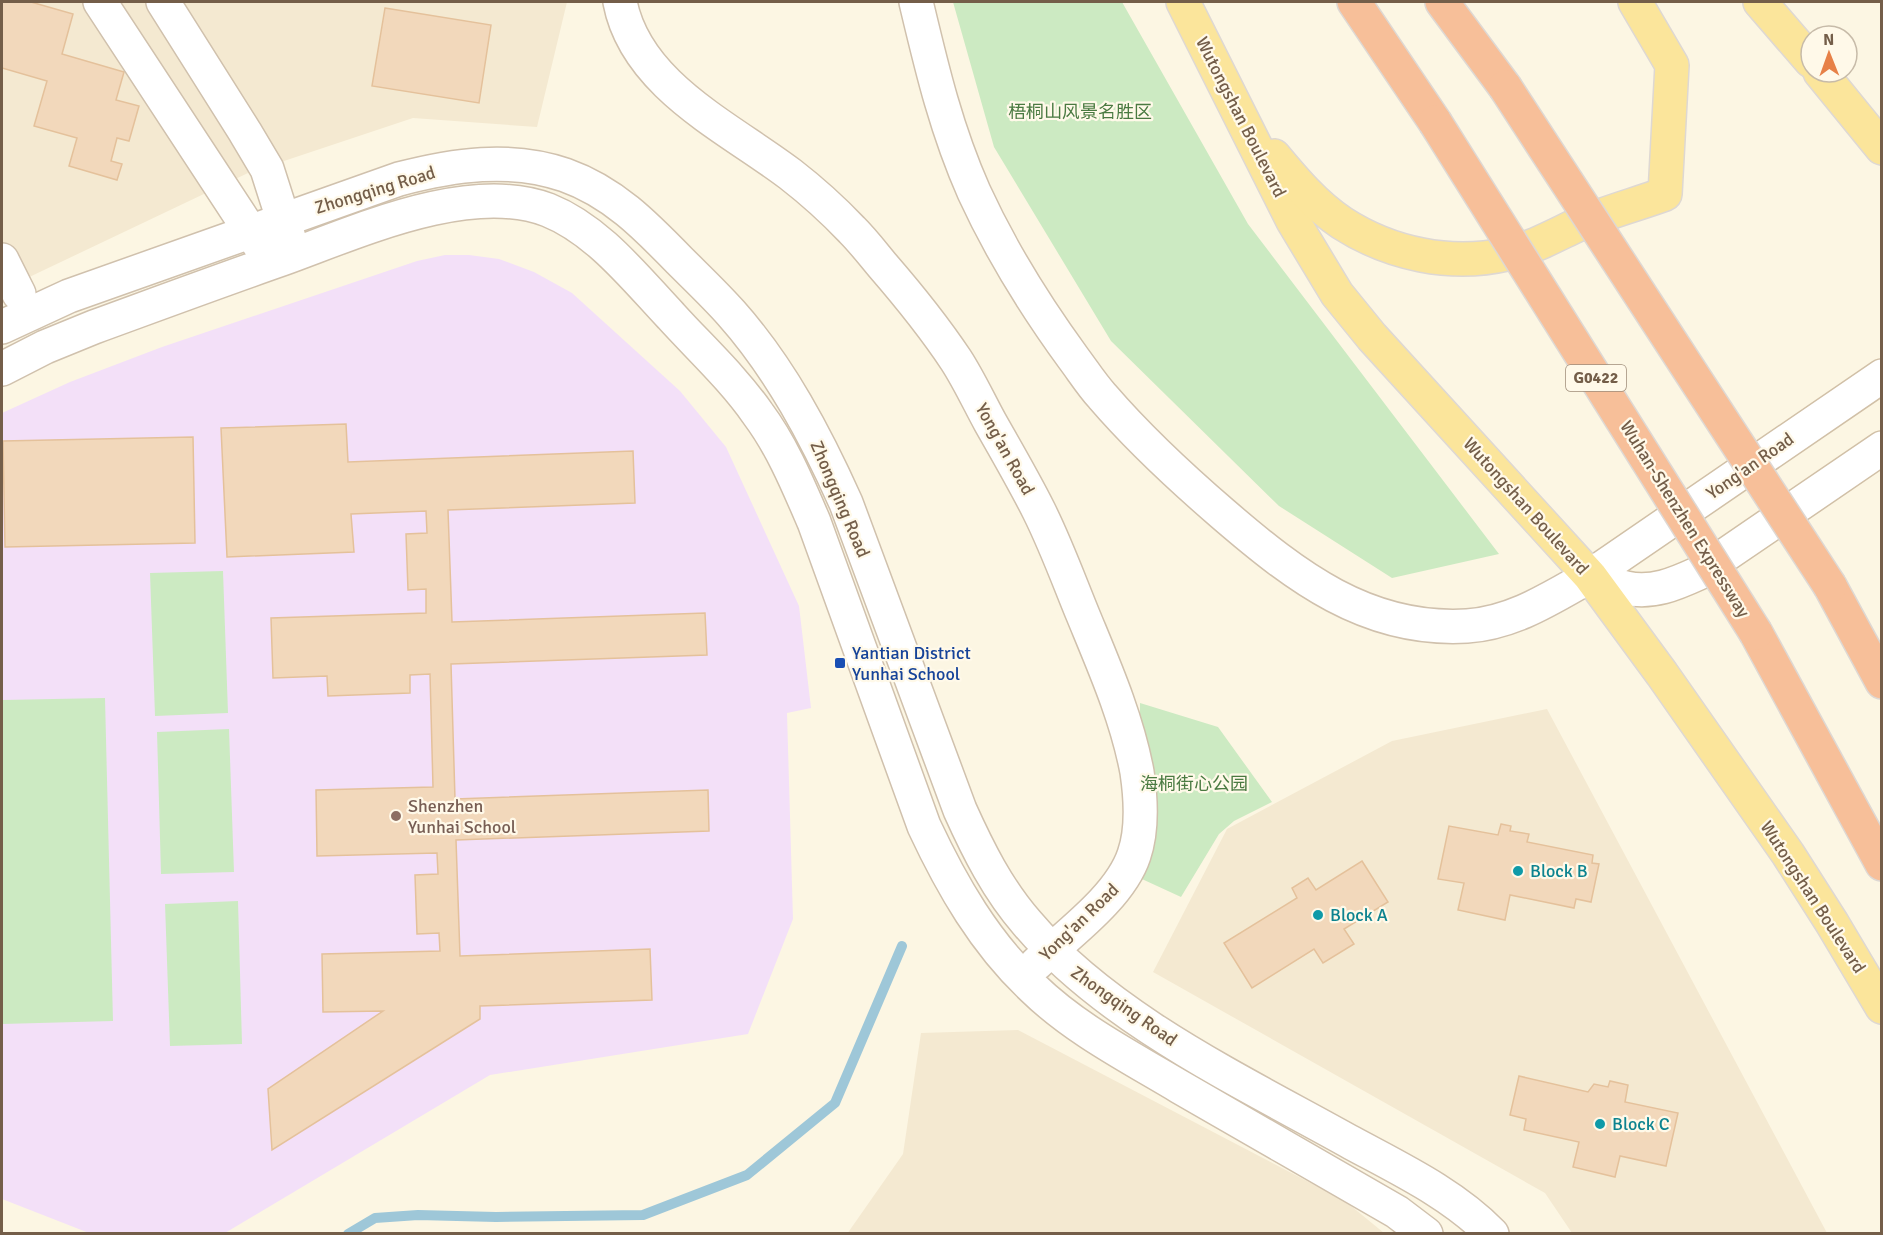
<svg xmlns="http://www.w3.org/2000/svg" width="1883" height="1235" viewBox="0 0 1883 1235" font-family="Signika,'Noto Sans SC',sans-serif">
	<rect width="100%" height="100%" fill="#fcf6e3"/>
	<g fill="#f4e9d1">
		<path d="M2,2h565l-30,125 -124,-9 -165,55 -246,117z"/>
		<path d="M1547,709l280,524h-255l-27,-40 -392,-221 74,-143 165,-88z"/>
		<path d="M1018,1030l327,171 39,32 -537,1 56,-80 18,-121z"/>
	</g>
	<path fill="#f3e0f8" d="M445,255h24l30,4 35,13 38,21 108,98 46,56 73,159 12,102 -24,5 6,206 -45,115 -258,41 -265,158h-136l-87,-34v-786l68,-31 92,-35 255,-86z"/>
	<g fill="#cceac2">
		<path d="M953,2h169l126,222 251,330 -107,24 -113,-72 -168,-165 -117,-194z"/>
		<path d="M223,571l5,142 -73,3 -5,-143z"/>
		<path d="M105,698l8,323 -111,3v-324z"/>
		<path d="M1140,703l78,24 54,75 -38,19 -15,13 -38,63 -50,-23 9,-137z"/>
		<path d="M229,729l5,143 -73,2 -4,-142z"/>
		<path d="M238,901l4,143 -72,2 -5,-142z"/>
	</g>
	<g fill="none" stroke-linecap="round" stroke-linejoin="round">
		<path stroke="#9ec7d8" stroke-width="10" d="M348,1234l27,-16 43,-3 78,2 147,-2 104,-40 88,-72 67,-157"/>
	</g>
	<g fill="#f2d8bb" stroke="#e4c19b" stroke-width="1.5">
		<path d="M2,2h29l42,12 -11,40 62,18 -8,28 23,6 -10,35 -12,-3 -6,23 11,3 -5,16 -48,-14 8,-28 -43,-12 13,-45 -45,-13z"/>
		<path d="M385,8l106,17 -12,78 -107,-17z"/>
		<path d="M346,424l2,38 285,-11 2,52 -187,7 4,112 253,-9 2,42 -256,9 4,135 253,-9 1,41 -253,9 4,116 190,-7 2,51 -172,6v13l-208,131 -4,-61 115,-78 -60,1 -1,-58 118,-3 -1,-18 -22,1 -2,-59 23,-1 -1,-21 -120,3 -1,-66 117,-3 -3,-113 -20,1v18l-82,3 -1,-20 -54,2 -2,-60 155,-5v-24l-18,1 -2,-56 21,-1 -1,-22 -75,3 3,38 -127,5 -6,-129z"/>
		<path d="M193,437l2,106 -190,4 -2,-106z"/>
		<path d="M1501,824l10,2 -1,5 19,3 -2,8 66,13 -1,8 7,1 -8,38 -15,-3 -2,9 -64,-13 -5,25 -47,-10 6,-27 -26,-4 11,-53 49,9z"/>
		<path d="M1362,861l26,41 -44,27 10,15 -31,19 -9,-14 -62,39 -28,-45 73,-45 -5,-10 16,-10 8,12z"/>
		<path d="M1519,1076l69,16 6,-8 14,3 2,-6 18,4 -3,17 53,11 -12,53 -46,-10 -5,21 -42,-10 6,-25 -55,-12 2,-11 -16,-4z"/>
	</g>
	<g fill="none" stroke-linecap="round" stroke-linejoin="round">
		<defs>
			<g id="street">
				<path d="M100,2l162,247"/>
				<path d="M163,2l82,130 22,37 23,72"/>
				<path d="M620,2c16,83 108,125 170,172 22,17 43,36 62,56 11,11 21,24 31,36 26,30 51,61 73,94 13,20 23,42 34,62 17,30 34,59 49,89 17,34 30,70 44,104 21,51 44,103 54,157 4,27 6,57 -3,83 -14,42 -66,79 -98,109"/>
				<path d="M916,2c16,67 30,127 58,190 27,59 62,115 100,167 9,12 18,26 28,37 37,43 78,81 121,118 72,62 144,118 244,112 46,-3 84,-28 123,-50"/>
				<path d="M2,260l17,34"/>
				<path d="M2,327l67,-31 330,-117c54,-14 111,-23 166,-4 48,17 80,50 115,86 17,17 35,34 51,52 49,55 85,123 115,190l114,307c18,40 38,80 67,113 81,96 216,159 325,220 48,26 101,51 140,91"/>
				<path d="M2,369l43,-22 49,-20c63,-23 125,-46 188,-68 75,-27 187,-79 266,-49 50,20 87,68 123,106 29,32 62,62 87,98 24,32 40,71 56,108l110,304c28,60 61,117 109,162 42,41 97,69 147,99 72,42 145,83 217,125l29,22"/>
			</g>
			<g id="secondary">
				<path d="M1590,576l292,-200"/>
				<path d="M1590,576c11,4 24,9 36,12 26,6 49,-4 73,-15l183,-125"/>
			</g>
			<g id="primary">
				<path d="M1183,2l110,219 44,73 35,43 218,239 72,98 126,180 44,69 50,84"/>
				<path d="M1760,2l51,59"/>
				<path d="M1820,72l62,76"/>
				<path d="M1274,156c20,24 41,49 68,67 48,31 109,44 165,31 25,-6 45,-17 68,-28 28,-13 60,-21 90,-32l7,-129 -37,-63"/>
			</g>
			<g id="highway">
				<path d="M1354,2l81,120"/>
				<path d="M1442,2l63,85"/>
				<path d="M1830,586l52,96"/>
				<path d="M1756,633l126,231"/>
			</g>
		</defs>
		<use href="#street" stroke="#d0c1ad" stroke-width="36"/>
		<use href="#secondary" stroke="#d1c0a7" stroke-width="36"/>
		<use href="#primary" stroke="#ded8d3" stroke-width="36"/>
		<use href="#highway" stroke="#ded8d3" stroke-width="36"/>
		<use href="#street" stroke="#fff" stroke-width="33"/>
		<use href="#secondary" stroke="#fff" stroke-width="33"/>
		<use href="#primary" stroke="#fbe59b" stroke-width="33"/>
		<use href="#highway" stroke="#f7bf99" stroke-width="33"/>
		<defs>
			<g id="highway-bridge">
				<path d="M1505,87l325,499"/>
				<path d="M1435,122l321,511"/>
			</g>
		</defs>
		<use href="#highway-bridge" stroke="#ded8d3" stroke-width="36" stroke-linecap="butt"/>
		<use href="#highway-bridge" stroke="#f7bf99" stroke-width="33"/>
	</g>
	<rect fill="#1a4fb4" stroke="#fff9e9" stroke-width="2" x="834" y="657" width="12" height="12" rx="3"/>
	<circle fill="#8d6e63" stroke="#fff9e9" stroke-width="2" cx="396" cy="816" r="6"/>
	<g fill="#0f9aa8" stroke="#fff9e9" stroke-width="2">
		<circle cx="1518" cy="871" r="6"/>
		<circle cx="1318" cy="915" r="6"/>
		<circle cx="1600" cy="1124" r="6"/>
	</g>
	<g text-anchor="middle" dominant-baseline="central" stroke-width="4.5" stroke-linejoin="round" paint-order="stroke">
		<rect fill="#fff9e9" stroke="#9e8c79" stroke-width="1.5" x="1566" y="365" width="60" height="26" rx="4.5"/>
		<g font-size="16" font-weight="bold" fill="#745e49">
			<text x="1596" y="378">G0422</text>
		</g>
		<g font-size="18" fill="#4a7a41" stroke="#fff9e9">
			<text x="1080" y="112">梧桐山风景名胜区</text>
			<text x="1194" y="784">海桐街心公园</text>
		</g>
		<g font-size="18" fill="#745e49" stroke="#fff9e9">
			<text transform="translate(1241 117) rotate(63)">Wutongshan Boulevard</text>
			<text transform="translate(375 190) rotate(-17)">Zhongqing Road</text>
			<text transform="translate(1005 449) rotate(61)">Yong'an Road</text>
			<text transform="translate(1750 466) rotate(-35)">Yong'an Road</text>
			<text transform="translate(840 499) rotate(67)">Zhongqing Road</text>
			<text transform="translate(1526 506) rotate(48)">Wutongshan Boulevard</text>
			<text transform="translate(1685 519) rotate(58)">Wuhan-Shenzhen Expressway</text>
			<text transform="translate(1813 897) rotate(57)">Wutongshan Boulevard</text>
			<text transform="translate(1079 922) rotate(-44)">Yong'an Road</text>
			<text transform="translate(1124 1006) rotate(35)">Zhongqing Road</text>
		</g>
		<g font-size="18" fill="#164399" stroke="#fff9e9" text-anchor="start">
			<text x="852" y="653">Yantian District<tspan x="852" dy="21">Yunhai School</tspan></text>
		</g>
		<g font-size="18" fill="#785e54" stroke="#fff9e9" text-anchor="start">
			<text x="408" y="806">Shenzhen<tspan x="408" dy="21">Yunhai School</tspan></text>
		</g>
		<g font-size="18" fill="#0d838f" stroke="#fff9e9" text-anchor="start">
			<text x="1530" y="871">Block B</text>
			<text x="1330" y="915">Block A</text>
			<text x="1612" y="1124">Block C</text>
		</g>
	</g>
	<rect width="1883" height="1235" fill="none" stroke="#745e49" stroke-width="6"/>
	<g transform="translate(1829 54) rotate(359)"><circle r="28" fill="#fff9e9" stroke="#c7bba9" stroke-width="1.5"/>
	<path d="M0-4.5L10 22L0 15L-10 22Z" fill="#e78147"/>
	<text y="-9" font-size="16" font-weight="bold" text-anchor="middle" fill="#745e49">N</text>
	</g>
</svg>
